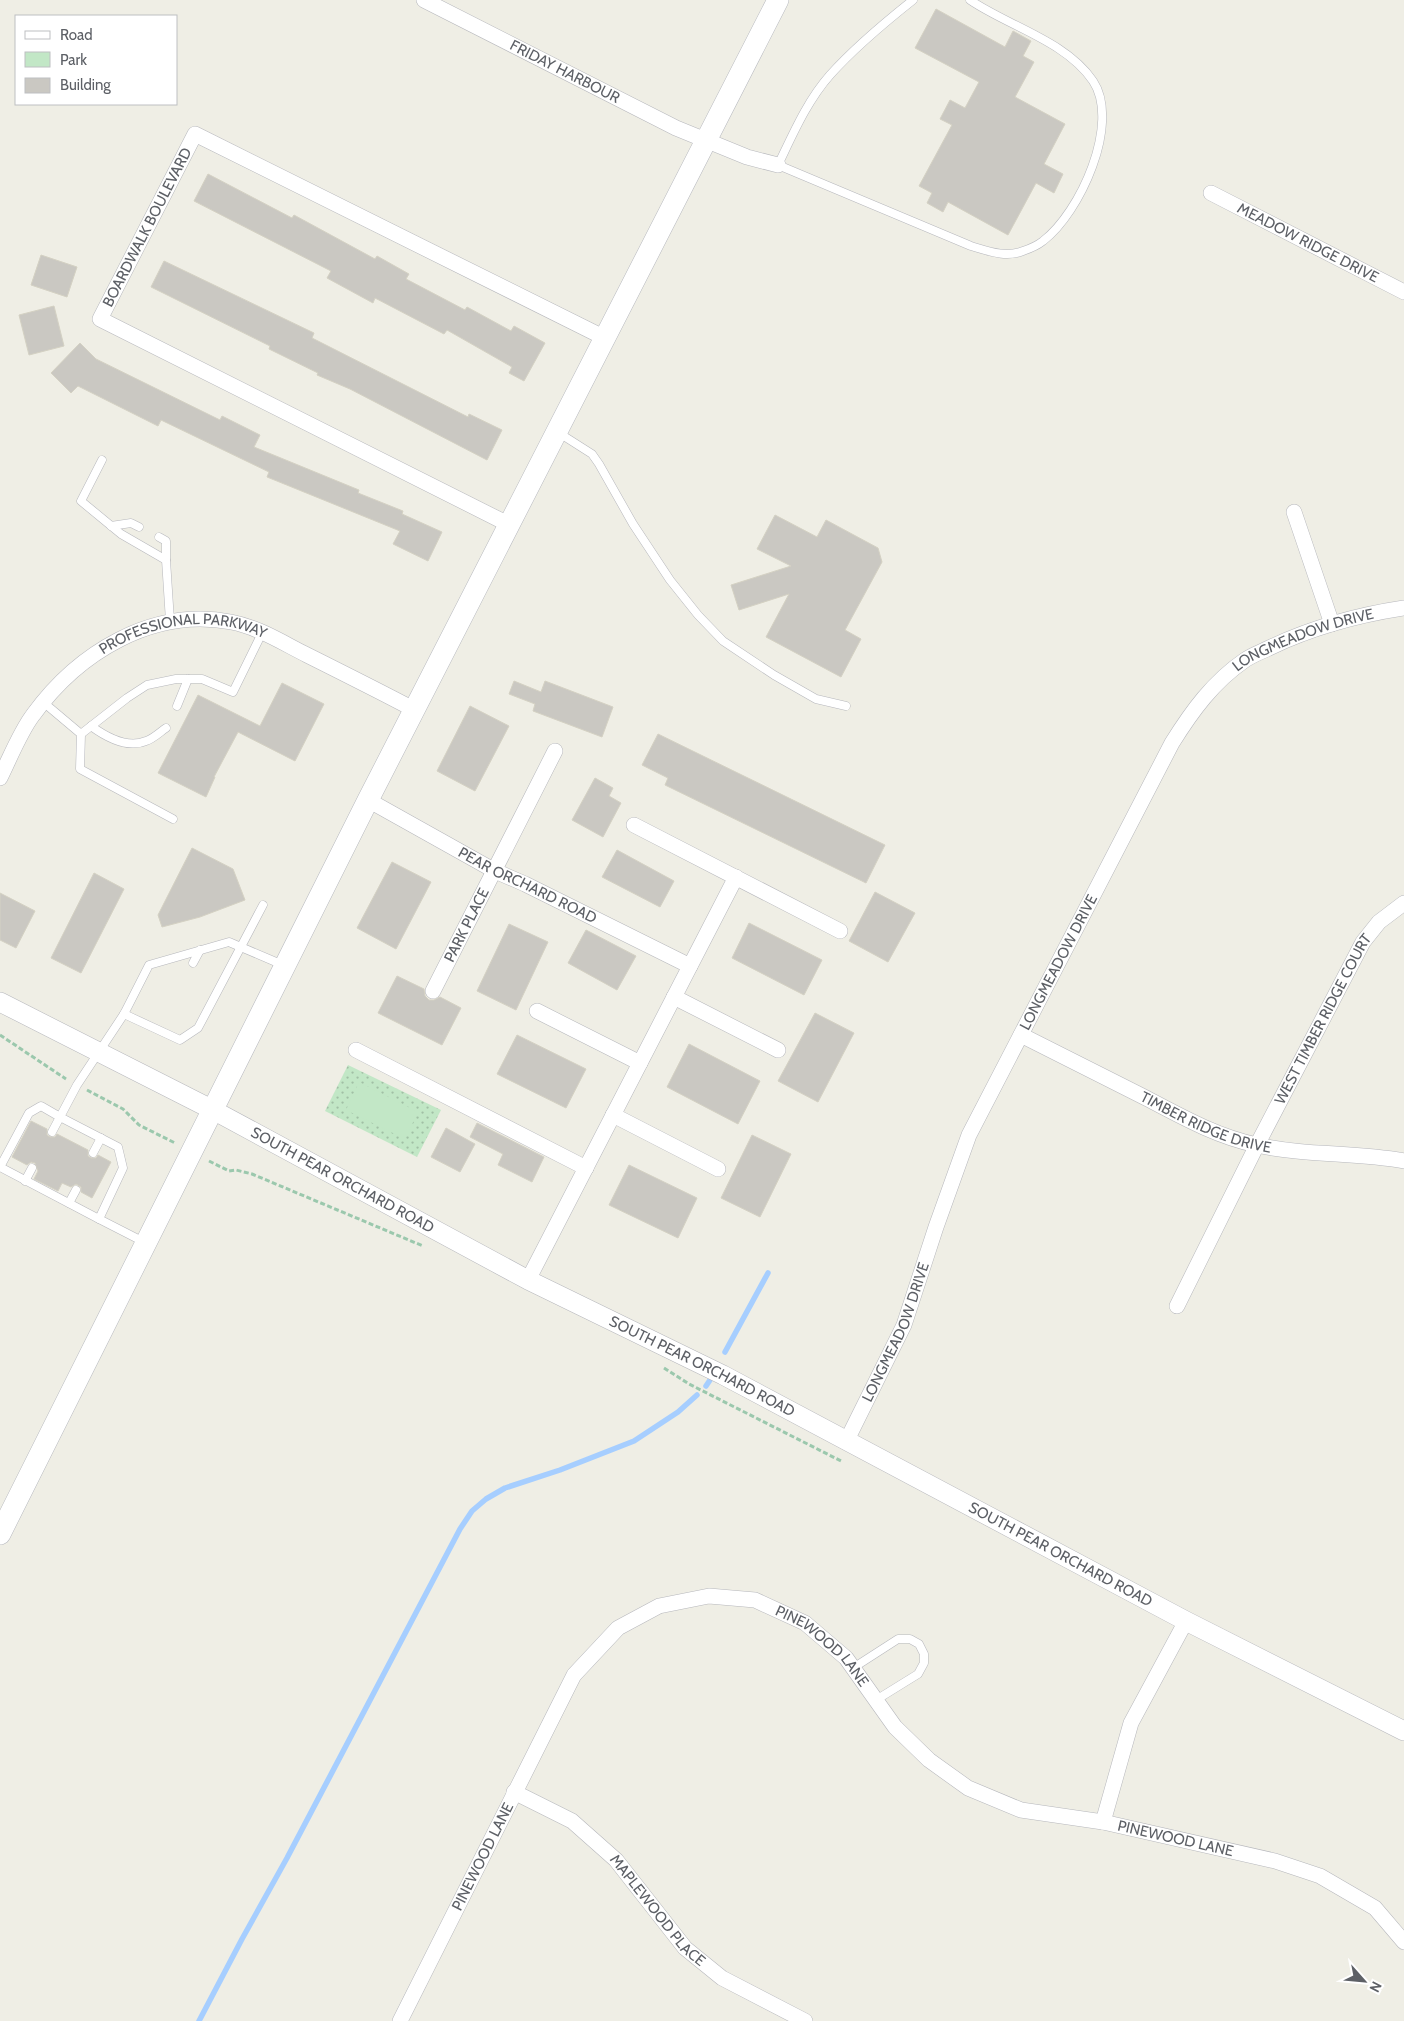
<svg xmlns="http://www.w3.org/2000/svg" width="1404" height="2021" viewBox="0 0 1404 2021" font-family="Cabin,sans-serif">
	<defs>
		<pattern id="green-dots" width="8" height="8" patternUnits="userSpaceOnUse" patternTransform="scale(1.25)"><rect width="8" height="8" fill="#c2e7c6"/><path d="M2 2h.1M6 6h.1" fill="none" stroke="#a1bfa5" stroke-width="1.8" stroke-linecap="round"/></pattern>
	</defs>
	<rect width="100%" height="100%" fill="#efeee5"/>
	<path fill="url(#green-dots)" d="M348,1065l93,45 -24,47 -92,-46z"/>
	<path fill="#c2e7c6" d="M359,1082l59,30 -13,27 -59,-29z"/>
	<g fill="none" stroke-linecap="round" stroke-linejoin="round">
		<g stroke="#a6ceff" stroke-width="5.5">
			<path d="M725,1352l43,-79"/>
			<path d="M706,1386l4,-6"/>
			<path d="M199,2021l43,-82 45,-81 173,-329 12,-18 14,-12 19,-11 55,-18 74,-29 44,-29 19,-17"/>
		</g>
	</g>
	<g fill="#cac8c2" stroke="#d4d1c3">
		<path d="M936,9l69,38 8,-16 18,10 -8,15 11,6 -19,35 50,27 -21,40 19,10 -9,19 -18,-10 -28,52 -60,-33 -5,10 -16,-9 5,-10 -13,-7 33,-61 -12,-6 10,-19 15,8 14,-26 -64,-34z"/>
		<path d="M208,174l84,44 2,-3 81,44 2,-3 32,18 -3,5 59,31 2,-3 44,24 3,-5 31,17 -21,38 -15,-8 3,-6 -65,-37 -3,4 -69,-36 -2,5 -46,-25 4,-7 -137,-70z"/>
		<path d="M41,255l36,12 -10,30 -36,-12z"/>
		<path d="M164,261l150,72 -2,5 156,79 1,-3 33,16 -15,30 -137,-71 -33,-14 1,-2 -49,-24 1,-3 -119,-59z"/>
		<path d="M54,306l10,40 -35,9 -10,-40z"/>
		<path d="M80,343l16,16 124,61 2,-4 38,19 -6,12 105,43 -1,3 45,18 -1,3 40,18 -14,29 -35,-17 7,-13 -133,-54 2,-5 -108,-52 -3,6 -80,-40 -7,7 -20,-20z"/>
		<path d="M775,515l42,22 9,-17 52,28 4,14 -37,68 16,9 -20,38 -75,-40 23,-43 -50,16 -8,-25 60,-19 -34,-17z"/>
		<path d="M514,681l27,11 4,-11 68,26 -11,30 -69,-26 2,-7 -26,-10z"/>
		<path d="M282,683l42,21 -29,57 -57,-29 -24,45h1l-9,20 -48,-24 40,-78 62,31z"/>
		<path d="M470,706l39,20 -34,65 -38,-20z"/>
		<path d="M658,734l227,111 -19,38 -201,-98 3,-7 -26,-13z"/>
		<path d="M595,778l18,10 -4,8 12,7 -18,34 -31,-17z"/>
		<path d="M192,848l41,21 12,31 -45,17 -38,10 -4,-12z"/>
		<path d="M617,850l57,31 -14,26 -58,-30z"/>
		<path d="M392,862l39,20 -35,67 -39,-21z"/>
		<path d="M94,873l30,16 -43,84 -30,-15z"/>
		<path d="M875,892l40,21 -27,49 -39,-21z"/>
		<path d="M0,893l35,18 -19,37 -16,-8z"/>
		<path d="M749,923l73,37 -18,35 -72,-37z"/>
		<path d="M509,924l39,18 -32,68 -39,-19z"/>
		<path d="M586,930l50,26 -19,34 -49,-27z"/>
		<path d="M397,976l27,13 1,7 4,4h5l6,-3 21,11 -19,37 -64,-32z"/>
		<path d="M815,1013l39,20 -36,69 -40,-21z"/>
		<path d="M517,1035l69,34 -20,39 -69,-34z"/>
		<path d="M689,1044l71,37 -22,43 -71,-37z"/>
		<path d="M31,1121l16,8v6l3,2h5l2,-3 31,16v6l3,2h5l2,-3 13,7 -19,36 -11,-6v-5l-5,-3 -5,3 -9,-4 -4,8 -24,-12 4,-8 -3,-8 -4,-1 -4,3 -15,-8z"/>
		<path d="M477,1123l67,34 -12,25 -34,-17 5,-11 -33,-17z"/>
		<path d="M446,1128l29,16 -15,28 -29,-15z"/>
		<path d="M752,1135l39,19 -31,63 -39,-19z"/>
		<path d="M629,1165l68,33 -19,40 -69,-33z"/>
	</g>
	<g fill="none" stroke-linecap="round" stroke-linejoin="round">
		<defs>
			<g id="service">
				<path d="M913,0c-29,23 -58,47 -83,75 -23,26 -37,59 -52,90l193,81c17,5 35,12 52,5 6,-2 15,-6 20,-10 37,-28 78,-118 50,-160 -27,-40 -85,-55 -123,-81"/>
				<path d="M559,433l33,21 7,10 34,60 37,56 28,35 25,26 51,34 42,24 30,7"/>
				<path d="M102,460l-21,41 40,33 45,26 4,61"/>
				<path d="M111,526l20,-3 8,4"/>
				<path d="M159,537l7,4v19"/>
				<path d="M43,702l38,32 -1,35 93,50"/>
				<path d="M177,706l11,-27"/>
				<path d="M91,726c15,11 36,23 55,15 7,-2 14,-9 20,-13"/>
				<path d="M81,734l46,-36 20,-13 29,-6h26l31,13 29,-59"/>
				<path d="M193,963l7,-13"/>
				<path d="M124,1014l56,26 18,-12 65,-123"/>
				<path d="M52,1132l8,-15 -19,-11 -12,7 -29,54 99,52 24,-51 -5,-21 -58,-30 17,-32 47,-71 25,-49 80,-23 54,23"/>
				<path d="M93,1153l8,-15"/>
				<path d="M25,1181l7,-13"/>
				<path d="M69,1203l7,-13"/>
				<path d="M99,1219l45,23"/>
				<path d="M853,1668l45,-29h12l9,5 5,10v9l-6,11 -42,26"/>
			</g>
			<g id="minor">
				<path id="s1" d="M424,0l252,128 71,29 31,8"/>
				<path id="s2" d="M1211,193l193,99"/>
				<path d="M1294,512l38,112"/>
				<path id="s3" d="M510,525l-410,-206 95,-185 410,204"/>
				<path id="s4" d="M0,778c10,-20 20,-46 33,-63 45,-62 119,-108 198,-93 27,5 52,21 76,33 36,18 72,36 108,55"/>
				<path id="s5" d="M368,800l127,71 30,13 165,82"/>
				<path d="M634,825l206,106"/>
				<path id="s6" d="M433,991l122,-240"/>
				<path d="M674,997l104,53"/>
				<path d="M537,1011l103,52"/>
				<path id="s7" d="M1021,1035c41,21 83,42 125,63 36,19 72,39 111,47 49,11 99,7 147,16"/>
				<path d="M356,1050l230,118"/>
				<path d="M613,1115l105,54"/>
				<path d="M528,1280l208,-403"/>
				<path id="s8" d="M1177,1306l80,-161 106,-203 16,-20 25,-19"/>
				<path id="s9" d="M846,1442l58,-117 32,-98 33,-92 203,-392c20,-32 41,-61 73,-83 7,-5 16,-8 24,-12 42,-20 89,-33 135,-40"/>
				<path id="s10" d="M514,1792l58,29 44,39 69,88 37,30 83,43"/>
				<path d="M1103,1822l28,-99 55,-102"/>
				<path id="s11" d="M400,2021l174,-346 44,-47 41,-22 50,-10 46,4 50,23 41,35 49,69 34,33 39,28 53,22 82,12 172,39 45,15 55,32 29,34"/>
			</g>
			<g id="tertiary">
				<path id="s12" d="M0,1002l213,108 315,170 195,95 463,246 218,110"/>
			</g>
			<path id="secondary" d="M0,1534l368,-734 410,-800"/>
		</defs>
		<use href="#service" stroke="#b6b7bc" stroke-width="9"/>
		<use href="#minor" stroke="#b6b7bc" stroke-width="16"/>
		<use href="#tertiary" stroke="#b6b7bc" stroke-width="20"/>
		<use href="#secondary" stroke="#b7b9bf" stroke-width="22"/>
		<g stroke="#9bc8ad" stroke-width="3" stroke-dasharray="5 2.5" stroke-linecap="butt">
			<path d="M0,1035l66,44"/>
			<path d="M87,1090l36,19 16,16 36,18"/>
			<path d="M209,1161l20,10 7,-1 16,4 171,72"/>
			<path d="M664,1368l25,16 154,78"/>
		</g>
		<use href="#service" stroke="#fff" stroke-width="8"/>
		<use href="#minor" stroke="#fff" stroke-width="15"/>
		<use href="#tertiary" stroke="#fff" stroke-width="19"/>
		<use href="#secondary" stroke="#fff" stroke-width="21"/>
	</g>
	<g text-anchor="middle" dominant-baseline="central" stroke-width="4" stroke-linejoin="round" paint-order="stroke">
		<g font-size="15" fill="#5d6066" stroke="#fff">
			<text stroke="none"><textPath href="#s1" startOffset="158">FRIDAY HARBOUR</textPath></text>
			<text stroke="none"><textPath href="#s3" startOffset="562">BOARDWALK BOULEVARD</textPath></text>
			<text stroke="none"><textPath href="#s2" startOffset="109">MEADOW RIDGE DRIVE</textPath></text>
			<text stroke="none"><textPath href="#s9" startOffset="946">LONGMEADOW DRIVE</textPath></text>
			<text stroke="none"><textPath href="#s4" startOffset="252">PROFESSIONAL PARKWAY</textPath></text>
			<text stroke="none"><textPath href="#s5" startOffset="181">PEAR ORCHARD ROAD</textPath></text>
			<text stroke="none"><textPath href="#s6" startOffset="74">PARK PLACE</textPath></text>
			<text stroke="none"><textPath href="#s9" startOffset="526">LONGMEADOW DRIVE</textPath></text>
			<text stroke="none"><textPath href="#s8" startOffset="322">WEST TIMBER RIDGE COURT</textPath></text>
			<text stroke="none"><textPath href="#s7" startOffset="205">TIMBER RIDGE DRIVE</textPath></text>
			<text stroke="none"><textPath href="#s12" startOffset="386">SOUTH PEAR ORCHARD ROAD</textPath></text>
			<text stroke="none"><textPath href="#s9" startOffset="121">LONGMEADOW DRIVE</textPath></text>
			<text stroke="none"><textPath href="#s12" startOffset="791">SOUTH PEAR ORCHARD ROAD</textPath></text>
			<text stroke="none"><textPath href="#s12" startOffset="1196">SOUTH PEAR ORCHARD ROAD</textPath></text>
			<text stroke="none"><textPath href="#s11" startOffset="678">PINEWOOD LANE</textPath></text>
			<text stroke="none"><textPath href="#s11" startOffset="1099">PINEWOOD LANE</textPath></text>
			<text stroke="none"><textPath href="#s11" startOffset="184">PINEWOOD LANE</textPath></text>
			<text stroke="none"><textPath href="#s10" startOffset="189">MAPLEWOOD PLACE</textPath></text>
		</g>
	</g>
	<rect x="15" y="15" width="162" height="90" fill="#ffffff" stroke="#bebfc2"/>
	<rect x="25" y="31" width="25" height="8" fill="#ffffff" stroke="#bebfc2"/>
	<text x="60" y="40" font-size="15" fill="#5d6066">Road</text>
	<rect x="25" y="52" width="25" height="15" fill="#c2e7c6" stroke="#bebfc2"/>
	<text x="60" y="65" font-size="15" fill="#5d6066">Park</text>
	<rect x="25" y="78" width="25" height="15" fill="#cac8c2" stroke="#bebfc2"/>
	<text x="60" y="90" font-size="15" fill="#5d6066">Building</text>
	<g transform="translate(1364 1981) rotate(117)" stroke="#ffffff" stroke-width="4" paint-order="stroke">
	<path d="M0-4L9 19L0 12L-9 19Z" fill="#5d6066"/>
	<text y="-8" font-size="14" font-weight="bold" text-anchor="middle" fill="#5d6066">N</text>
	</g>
</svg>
